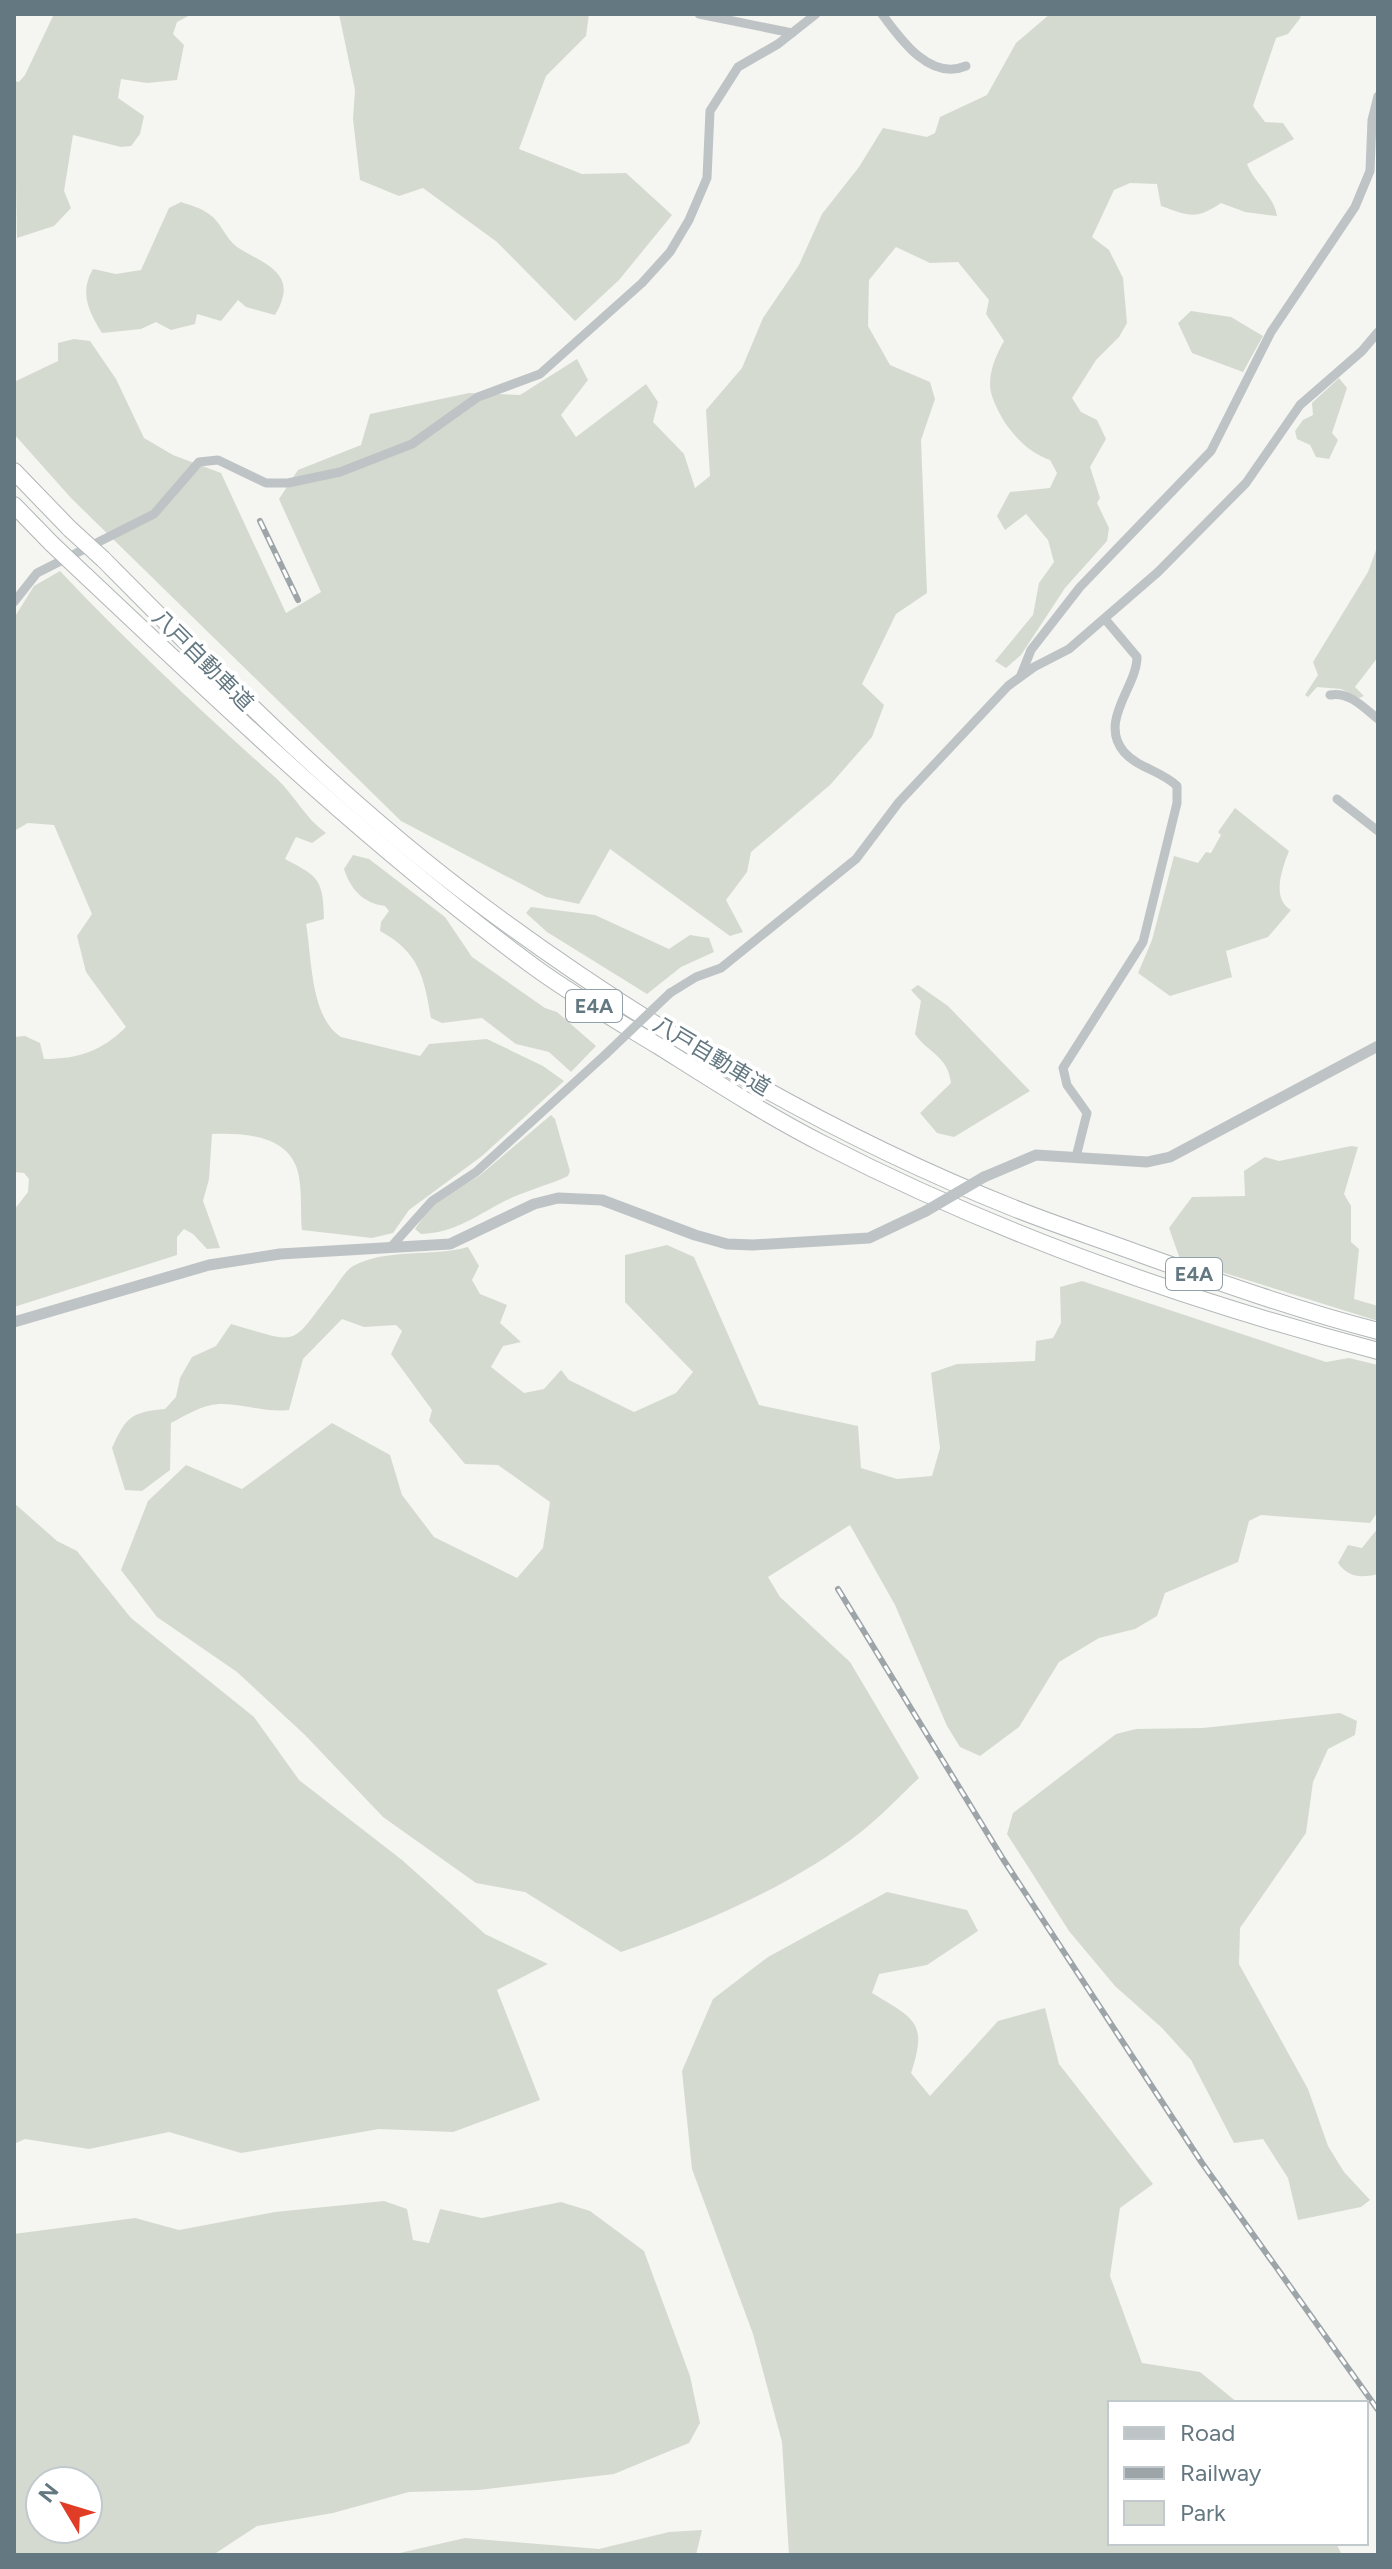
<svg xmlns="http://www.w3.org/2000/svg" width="1392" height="2569" viewBox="0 0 1392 2569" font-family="Figtree,'Noto Sans JP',sans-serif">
	<rect width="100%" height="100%" fill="#f5f5f1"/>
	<g fill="#d5dad0" fill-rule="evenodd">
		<path d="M54,14h138l-15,8 -4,12 11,11 -7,35 -30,3 -26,-4 -3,19 26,18 -4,18 -9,12 -10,1 -48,-12 -9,56 7,17 -17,18 -37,12 -3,-157 5,1 6,-7z"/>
		<path d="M339,14h250l-3,22 -40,40 -27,73 63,25 44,-1 46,42 -53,65 -44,41 -78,-79 -74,-54 -24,8 -39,-16 -7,-61 2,-29z"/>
		<path d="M1050,14h246l5,3 -13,17 -12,4 -23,68 12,16 18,1 11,16 -47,25c8,20 27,32 30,52l-32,-4 -24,-9c-25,17 -32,13 -60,3l-4,-22 -27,-1 -16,7 -22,47 17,13 14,28 4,45 -8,14 -23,23 -24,38 9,14 16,8 9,19 -16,28 10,31 -3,5 12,25 -2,13 -42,47 -44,67 -15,13 -11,-7 38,-46 6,-32 15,-21 -6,-22 -22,-26 -21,16 -8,-14 13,-24 40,-4 7,-15 -7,-13c-27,-9 -49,-37 -58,-64 -6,-18 3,-39 12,-55l-18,-27 3,-14 -31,-38 -28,1 -34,-16 -27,33 -1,46 22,39 40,17 5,17 -14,41 6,153 -31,21 -34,70 22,21 -12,32 -42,48 -79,67 -4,20 -21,28 17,32 -13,4 -120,-87 -31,55 -33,-7 -145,-76 -330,-323 -57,-64v-52l44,-21v-18l16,-4 16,2 26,38 28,59 29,17 48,18 65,140 35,-21 -42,-93 19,-29 63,-25 9,-31 99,-21 51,2 57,-36 11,21 -27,35 15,22 70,-53 12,18 -5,20 31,32 11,34 15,-12 -4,-66 36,-42 21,-50 36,-53 23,-51 37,-47 24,-39 44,9 8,-4 5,-16 47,-22 29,-52z"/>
		<path d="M181,202c9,3 20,6 28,12 12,8 16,24 28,33 26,17 64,25 38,68l-29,-8 -8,-7 -17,21 -24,-7 -2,10 -24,6 -15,-8 -15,7 -39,4c-13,-21 -23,-40 -9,-64l23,5 25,-4 28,-62z"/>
		<path d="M1191,311l40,6 32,19 -20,36 -51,-19 -14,-30z"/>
		<path d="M1339,378l8,10 -15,45 6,7 -9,19 -13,-2 -6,-12 -13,-6 -2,-8 8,-11 10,-5 -1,-12z"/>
		<path d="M1378,545v112l-23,30 9,9 -5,2 -18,-9 -24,-2 -9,10 -3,-2 13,-20 -5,-13 55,-90z"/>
		<path d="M60,571c69,73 142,141 217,208 18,17 28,39 49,54l-14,10 -16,-6 -11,22c34,18 38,20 39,60l-18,5c6,33 4,93 35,113l79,19 9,-12 58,-5 56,27 21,15 -82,75 -73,54 -16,23 -21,5 -70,-8c-2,-19 1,-46 -6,-64 -13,-32 -56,-33 -84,-32l-3,45 -6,22 17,47 -13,1 -14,-15 -9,-5 -7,8v18l-163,52v-97l14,-18 1,-13 -5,-6 -10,-1v-135l11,-1 15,7 4,16c34,0 58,-8 82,-32l-40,-55 -9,-36 15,-22 -38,-89 -26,-2 -14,8v-213l20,-32z"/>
		<path d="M1235,808l54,43c-7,18 -18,47 2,59l-23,27 -42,14 6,26 -62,19 -32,-23 14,-33 22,-84 24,7 8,-11 5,1 10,-18 -3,-3z"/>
		<path d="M353,855l16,4 76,58 27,40 73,51 12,4 39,34 -25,26 -22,-20 -33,-8 -34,-26 -40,5 -11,-5c-7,-41 -12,-66 -51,-87l1,-9 8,-11 -4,-5c-22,-3 -34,-16 -41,-37z"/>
		<path d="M531,907l64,8 74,34 21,-14 19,3 5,14 -33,15 -34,27 -100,-62 -21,-19z"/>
		<path d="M918,985l30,21 82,85 -76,46 -17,-4 -17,-20 31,-30c-3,-27 -23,-30 -36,-49l6,-33 -10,-11z"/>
		<path d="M551,1115l4,4 15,52 -2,5c-19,9 -40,14 -59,23 -31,15 -53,34 -88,35l-6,-5 17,-24 47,-29z"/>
		<path d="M1351,1146l7,1 -14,47 7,12v36l8,7 -5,50 24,7v15l-198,-62 -11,-31 23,-31 53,-1 -1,-25 21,-14 14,4z"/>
		<path d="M667,1245l27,12 65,148 99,21 3,42 36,11 35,-3 8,-28 -9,-75 26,-9 78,-3 1,-20 17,-3 8,-15 -1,-36 22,-6 244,81 23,-4 29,7 -1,148 -7,10 -109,-8 -12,6 -11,41 -73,31 -8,23 -22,13 -36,9 -40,24 -40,65 -39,29 -20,-9 -13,-21 -52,-121 -45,-80 -82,52 12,20 70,65 69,116c-19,18 -38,38 -58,54 -67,53 -160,93 -240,120l-96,-60 -49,-9 -93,-66 -78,-82 -68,-63 -80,-55 -36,-47 27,-69 38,-36 56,24 90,-66 58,32 12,40 32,42 83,41 26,-30 7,-46 -52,-37 -33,-1 -36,-43 3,-11 -41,-56 11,-23 -6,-6 -32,2 -22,-8 -39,40 -14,51c-25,3 -46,-7 -70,-6 -17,1 -33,11 -48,19l-1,47 -28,21 -17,-1 -13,-42c14,-31 19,-36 53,-39l11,-12 4,-19 12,-21 24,-11 15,-22c73,21 57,23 103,-35 5,-7 12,-19 19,-23 33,-18 79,-9 115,-19l11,19 -7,14 8,14 27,11 -7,18 21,19 -18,4 -12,21 33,26 20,-4 17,-19 8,10 65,32 42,-19 17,-21 -68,-70v-47z"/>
		<path d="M14,1503l43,38 20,10 54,67 123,99 45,63 103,80 83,74 63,30 -51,26 43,110 -87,32 -74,-3 -138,24 -72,-21 -80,17 -64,-10 -11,5z"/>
		<path d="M1378,1528v46c-17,4 -29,4 -40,-11l10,-18 14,3z"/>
		<path d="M1340,1713l17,8 -2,14 -27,14 -15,33 -7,51 -66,95 -1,36 69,125 20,57 16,26 26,28 -9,7 -63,13 -10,-42 -25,-39 -29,4 -43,-83 -29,-32 -47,-42 -46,-55 -62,-97 6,-21 103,-79 20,-5 67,-1z"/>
		<path d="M887,1892l80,18 11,21 -51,34 -48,9 -7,19c43,26 56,29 39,80l19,23 68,-75 47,-13 14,56 94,120 -33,24 -10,68 32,87 58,9 38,31h-128v140h226l6,12h-553l-7,-113 -29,-108 -61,-165 -10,-98 31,-72 55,-42z"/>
		<path d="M384,2201l23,8 6,31 16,3 11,-34 42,9 79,-16 29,9 54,40 46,125 10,47 -11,20 -75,31 -135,16 -70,2 -76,21 -76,13 -44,29h-199v-321l121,-16 44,12 96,-18zM40,2481h48v48h-48z"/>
		<path d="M702,2530l-6,25h-305l74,-17 134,11 70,-17z"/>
	</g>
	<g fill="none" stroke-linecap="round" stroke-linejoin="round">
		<defs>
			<g id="motorway">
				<path d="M14,471l56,58"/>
				<path d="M14,505l38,39"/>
				<path d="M103,559c121,122 242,245 381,348 162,120 340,225 527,300 42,17 86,31 129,47 78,28 157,56 238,77"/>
				<path d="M86,576c145,137 289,274 451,393 39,28 82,53 123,78 54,34 108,69 165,98 175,90 363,156 553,206"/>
			</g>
		</defs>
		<use href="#motorway" stroke="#b1b6b8" stroke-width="18"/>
		<g stroke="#bec3c5" stroke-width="9">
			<path d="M699,14l93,19"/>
			<path d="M882,14c19,26 48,67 84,52"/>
			<path d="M14,602l23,-29 117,-59 45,-52 19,-2 48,23h22l52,-11 72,-28 66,-47 62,-23 102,-91 28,-31 19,-32 18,-42 3,-67 28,-44 40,-23 38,-30"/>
			<path d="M1021,675l10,-25 49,-63 131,-136 60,-119 84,-125 15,-36 2,-51 6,-24"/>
			<path d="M1330,695c19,-4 34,13 48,24"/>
			<path d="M1337,799l41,32"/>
			<path d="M670,993l26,-16 25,-9 135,-109 43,-57 109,-116 26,-19 35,-18 89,-77 88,-89 54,-78 62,-54 16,-19"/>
			<path d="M1076,1157l11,-44 -20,-28 -4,-17 80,-126 34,-139v-17c-15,-15 -39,-18 -53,-34 -26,-31 13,-65 13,-95l-32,-38"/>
			<path d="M390,1248l42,-47 44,-29 130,-118"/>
		</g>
		<g stroke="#bec3c5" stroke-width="11">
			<path d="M984,1177l52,-22 111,7 23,-5 208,-111"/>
			<path d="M14,1322l195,-57 71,-11 170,-10 84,-40 24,-6 44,2 93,35 32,9 26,1 116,-7 57,-27"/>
		</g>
		<use href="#motorway" stroke="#fff" stroke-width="16"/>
		<defs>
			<g id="rail">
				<path d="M260,521l38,79"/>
				<path d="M838,1589l165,270 199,304 176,247"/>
			</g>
		</defs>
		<use href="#rail" stroke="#9da5a9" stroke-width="6"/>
		<use href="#rail" stroke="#fff" stroke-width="3" stroke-dasharray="9" stroke-linecap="butt"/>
		<defs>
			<g id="motorway-bridge">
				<path d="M70,529l33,30"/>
				<path d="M52,544l34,32"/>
			</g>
		</defs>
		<use href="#motorway-bridge" stroke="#b1b6b8" stroke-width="18" stroke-linecap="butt"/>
		<path stroke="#bec3c5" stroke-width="9" d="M606,1054l64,-61"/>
		<path stroke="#bec3c5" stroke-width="11" d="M926,1211l58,-34"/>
		<use href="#motorway-bridge" stroke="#fff" stroke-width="16"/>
	</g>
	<g text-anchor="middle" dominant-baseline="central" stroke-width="8" stroke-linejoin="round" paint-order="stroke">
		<g fill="#fff" stroke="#92a0a8" stroke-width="2">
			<rect x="566" y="990" width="56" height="32" rx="6"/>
			<rect x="1166" y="1258" width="56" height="32" rx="6"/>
		</g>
		<g font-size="20" font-weight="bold" fill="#647882">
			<text x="594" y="1006">E4A</text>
			<text x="1194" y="1274">E4A</text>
		</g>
		<g font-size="22" fill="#647882" stroke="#fff">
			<text transform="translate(203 660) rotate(45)">八戸自動車道</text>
			<text transform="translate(712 1056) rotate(31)">八戸自動車道</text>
		</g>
	</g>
	<rect width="1392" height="2569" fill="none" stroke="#647882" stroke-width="32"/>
	<rect x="1108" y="2401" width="260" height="144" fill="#ffffff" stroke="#c1c9cd" stroke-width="2"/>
	<rect x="1124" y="2427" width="40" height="12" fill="#bec3c5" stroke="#c1c9cd" stroke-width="2"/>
	<text x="1180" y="2441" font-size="24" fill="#647882">Road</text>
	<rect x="1124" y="2467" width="40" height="12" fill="#9da5a9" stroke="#c1c9cd" stroke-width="2"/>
	<text x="1180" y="2481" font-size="24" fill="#647882">Railway</text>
	<rect x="1124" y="2501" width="40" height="24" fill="#d5dad0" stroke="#c1c9cd" stroke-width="2"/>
	<text x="1180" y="2521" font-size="24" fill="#647882">Park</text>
	<g transform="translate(64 2505) rotate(308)"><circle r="38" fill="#ffffff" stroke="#c1c9cd" stroke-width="2"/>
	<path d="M0-6L14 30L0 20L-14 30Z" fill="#e03c26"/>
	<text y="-12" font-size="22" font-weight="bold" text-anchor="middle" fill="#647882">N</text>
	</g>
</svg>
